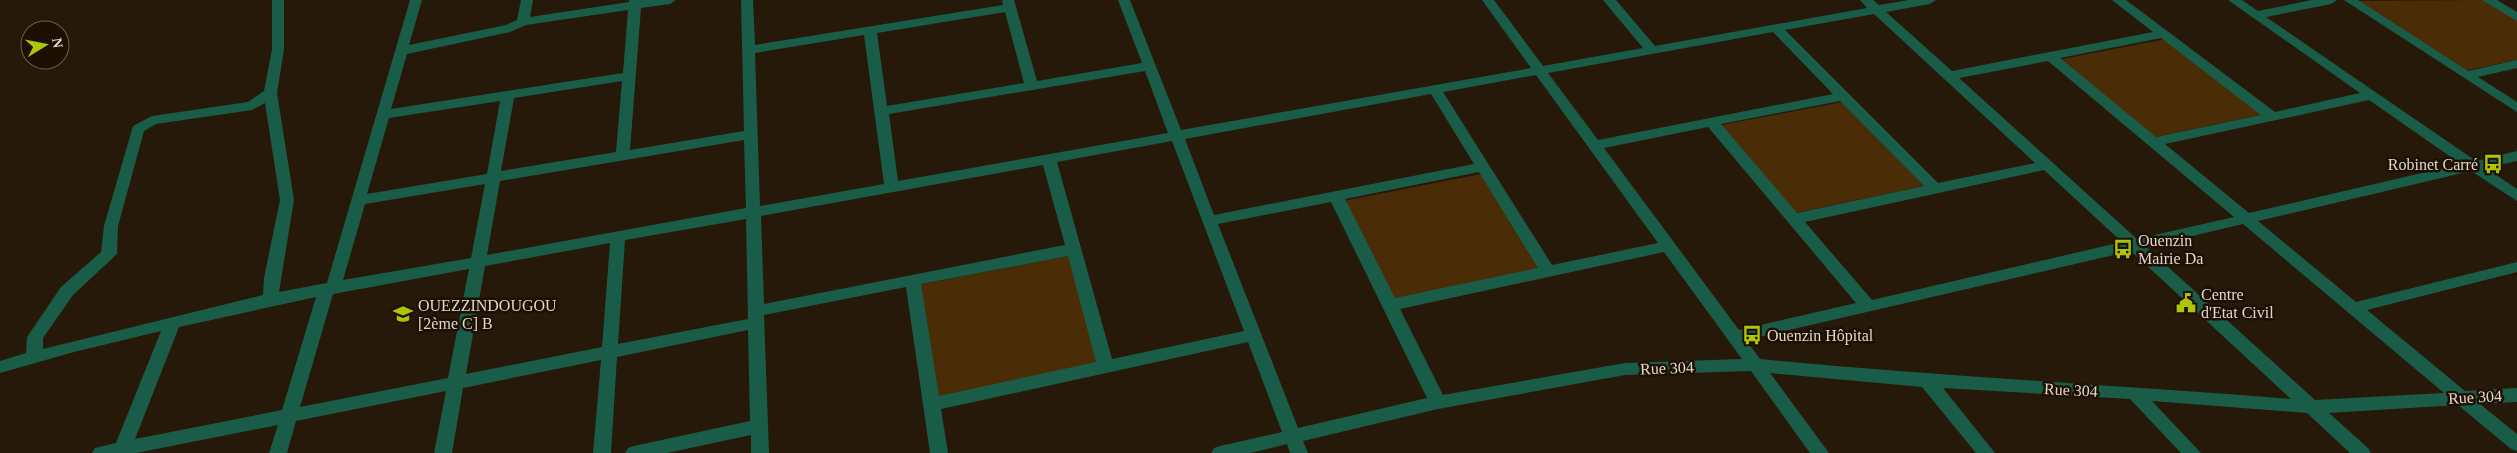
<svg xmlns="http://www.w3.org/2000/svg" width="2517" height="453" viewBox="0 0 2517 453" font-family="'Times New Roman',serif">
	<rect width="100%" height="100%" fill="#271909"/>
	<g fill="#4a2d06">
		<path d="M2483,0l34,20v40l-54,11 -107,-70z"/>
		<path d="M2166,39l99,75 -115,24 -93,-78z"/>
		<path d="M1843,102l81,84 -129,27 -74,-88z"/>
		<path d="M1481,174l59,96 -147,31 -49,-100z"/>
		<path d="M1073,255l28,109 -168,35 -16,-114z"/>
	</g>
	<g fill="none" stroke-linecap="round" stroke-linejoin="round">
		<g fill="#195d48" fill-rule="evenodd">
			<path d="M272,0h12v49l-7,44 17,107 -15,92 48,-9 83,-283h12l-13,45 97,-20 11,-5 4,-20h12l-3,17 99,-15v-2h47l-6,4 -29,4 -11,142 114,-19 -3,-131h12l2,45 248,-40 -1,-5h12l23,81 105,-18 -24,-63h12l51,130 350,-62 -49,-68h12l49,66 100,-18 -40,-48h13l39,46 212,-38 -7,-8h13l6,5 30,-5h27l-6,4 -44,8 66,59 201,-39 -41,-32h14l149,112 85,-19 -132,-93h14l16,11 54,-11h25l-6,4 -65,13 210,144 41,-10v10l-31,7 31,21v12l-46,-30 -213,50 98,81 161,-40v10l-150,38 98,81 52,-3v14l-37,2 37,30v17l-6,-2 -53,-44 -129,8 39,35 3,5h-21l-43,-40 -155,-12 49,52h-20l-51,-54 -187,-11 52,65h-19l-54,-66 -152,-14 59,80h-19l-59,-82 -126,4 -187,34 -135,32 5,12h-18l-3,-9 -37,9h-39l3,-5 6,-2 62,-14 -34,-90 -307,67 7,44h-18l-24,-166 -142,28 5,138h-18v-18l-84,18h-42l3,-5 6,-2 116,-25 -2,-91 -131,27 -6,96h-18l8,-93 -138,28 -11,65h-18l12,-62 -150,30 -9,32h-18l9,-28 -142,28h-44l3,-5 21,-5 45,-112 -87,21 -74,21v-12l26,-8 1,-16 34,-50 40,-35 3,-26 29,-100 19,-10 96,-14 16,-11 8,-42zM628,10l-5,63 -232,36 16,-55 103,-22 16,-7zM1005,12l19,71 -137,23 -10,-73zM1874,14l161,149 -97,20 -153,-153zM1773,32l60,62 -235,46 -50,-67zM864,35l20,149 -124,22 -5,-153zM2161,38l100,77 -105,22 -96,-79zM2048,61l186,156 -97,22 -178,-161zM1145,71l23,62 -270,48 -9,-67zM1536,75l122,168 -106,22 -109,-173zM622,81l-6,71 -115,19 13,-73zM1431,94l43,70 -260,51 -29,-76zM2369,100l92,64 -212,49 -84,-69zM500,101l-13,73 -120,20 22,-76zM1840,101l84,85 -127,27 -76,-89zM265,103l15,97 -16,78 -1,17 -220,54v-11l30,-43 44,-41 1,-28 26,-95 12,-7 96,-14zM1708,127l148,176 -117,27 -135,-182zM744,140l2,68 -259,47 13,-74zM1172,141l72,190 -132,28 -55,-197zM1043,165l22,80 -301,59 -3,-88zM2044,170l78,72 -250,58 -67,-78zM1479,172l59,96 -143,30 -50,-99zM485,184l-14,74 -128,22 22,-76zM1331,202l96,196 -129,30 -80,-204zM746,219l2,100 -130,25 7,-104zM2243,224l201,169 -129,7 -169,-153zM610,243l-8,104 -136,27 19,-108zM2131,251l160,148c-177,-14 -354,-23 -531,-40l-14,-19zM1664,252l78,107 -117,4 -182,32 -43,-86zM1068,256l28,106 -157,34 -18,-112zM469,269l-21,109 -148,29 33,-113zM316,297l-34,113 -147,29 44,-112z"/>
			<path d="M2344,0h14l110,71 49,-11v8l-39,9 39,25v10z"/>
			<path d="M2482,0h15l20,12v9z"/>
		</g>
	</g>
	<defs>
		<symbol id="bus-bare" viewBox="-9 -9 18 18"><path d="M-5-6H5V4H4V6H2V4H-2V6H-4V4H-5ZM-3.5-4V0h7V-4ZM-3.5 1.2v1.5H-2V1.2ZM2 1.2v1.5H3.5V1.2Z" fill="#aec508" stroke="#1d1003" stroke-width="2.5" paint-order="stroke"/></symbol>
		<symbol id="civic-bare" viewBox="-9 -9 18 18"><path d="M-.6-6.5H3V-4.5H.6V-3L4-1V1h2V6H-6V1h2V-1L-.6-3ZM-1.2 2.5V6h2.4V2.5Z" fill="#aec508" stroke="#1d1003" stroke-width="2.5" paint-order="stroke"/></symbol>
		<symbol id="school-bare" viewBox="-9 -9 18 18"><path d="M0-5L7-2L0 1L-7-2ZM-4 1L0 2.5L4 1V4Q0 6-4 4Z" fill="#aec508" stroke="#1d1003" stroke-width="2.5" paint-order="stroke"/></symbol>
	</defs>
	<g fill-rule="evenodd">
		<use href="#bus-bare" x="2479" y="150" width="28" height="28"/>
		<use href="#bus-bare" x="2109" y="235" width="28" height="28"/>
		<use href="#civic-bare" x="2172" y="289" width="28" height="28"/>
		<use href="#school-bare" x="389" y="300" width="28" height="28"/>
		<use href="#bus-bare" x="1738" y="321" width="28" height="28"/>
	</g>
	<g text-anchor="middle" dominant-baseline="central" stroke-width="5" stroke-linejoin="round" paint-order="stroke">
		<g font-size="16" fill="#e0d6cc" stroke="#1d1003" text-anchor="start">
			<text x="2478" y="164" text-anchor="end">Robinet Carré</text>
			<text x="2138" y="240">Ouenzin<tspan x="2138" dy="18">Mairie Da</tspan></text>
			<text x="2201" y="294">Centre<tspan x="2201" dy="18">d'Etat Civil</tspan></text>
			<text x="418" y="305">OUEZZINDOUGOU<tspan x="418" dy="18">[2ème C] B</tspan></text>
			<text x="1767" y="335">Ouenzin Hôpital</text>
		</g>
		<g font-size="16" fill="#e0d6cc" stroke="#1d1003">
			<text transform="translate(1667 368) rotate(-2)">Rue 304</text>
			<text transform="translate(2071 390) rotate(3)">Rue 304</text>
			<text transform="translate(2475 397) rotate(-3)">Rue 304</text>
		</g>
	</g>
	<g transform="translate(45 45) rotate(80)"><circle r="24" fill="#1d1003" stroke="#6b5f53"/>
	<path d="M0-4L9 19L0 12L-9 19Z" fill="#aec508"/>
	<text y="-8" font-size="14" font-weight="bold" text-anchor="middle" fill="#e0d6cc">N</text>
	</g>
</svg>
